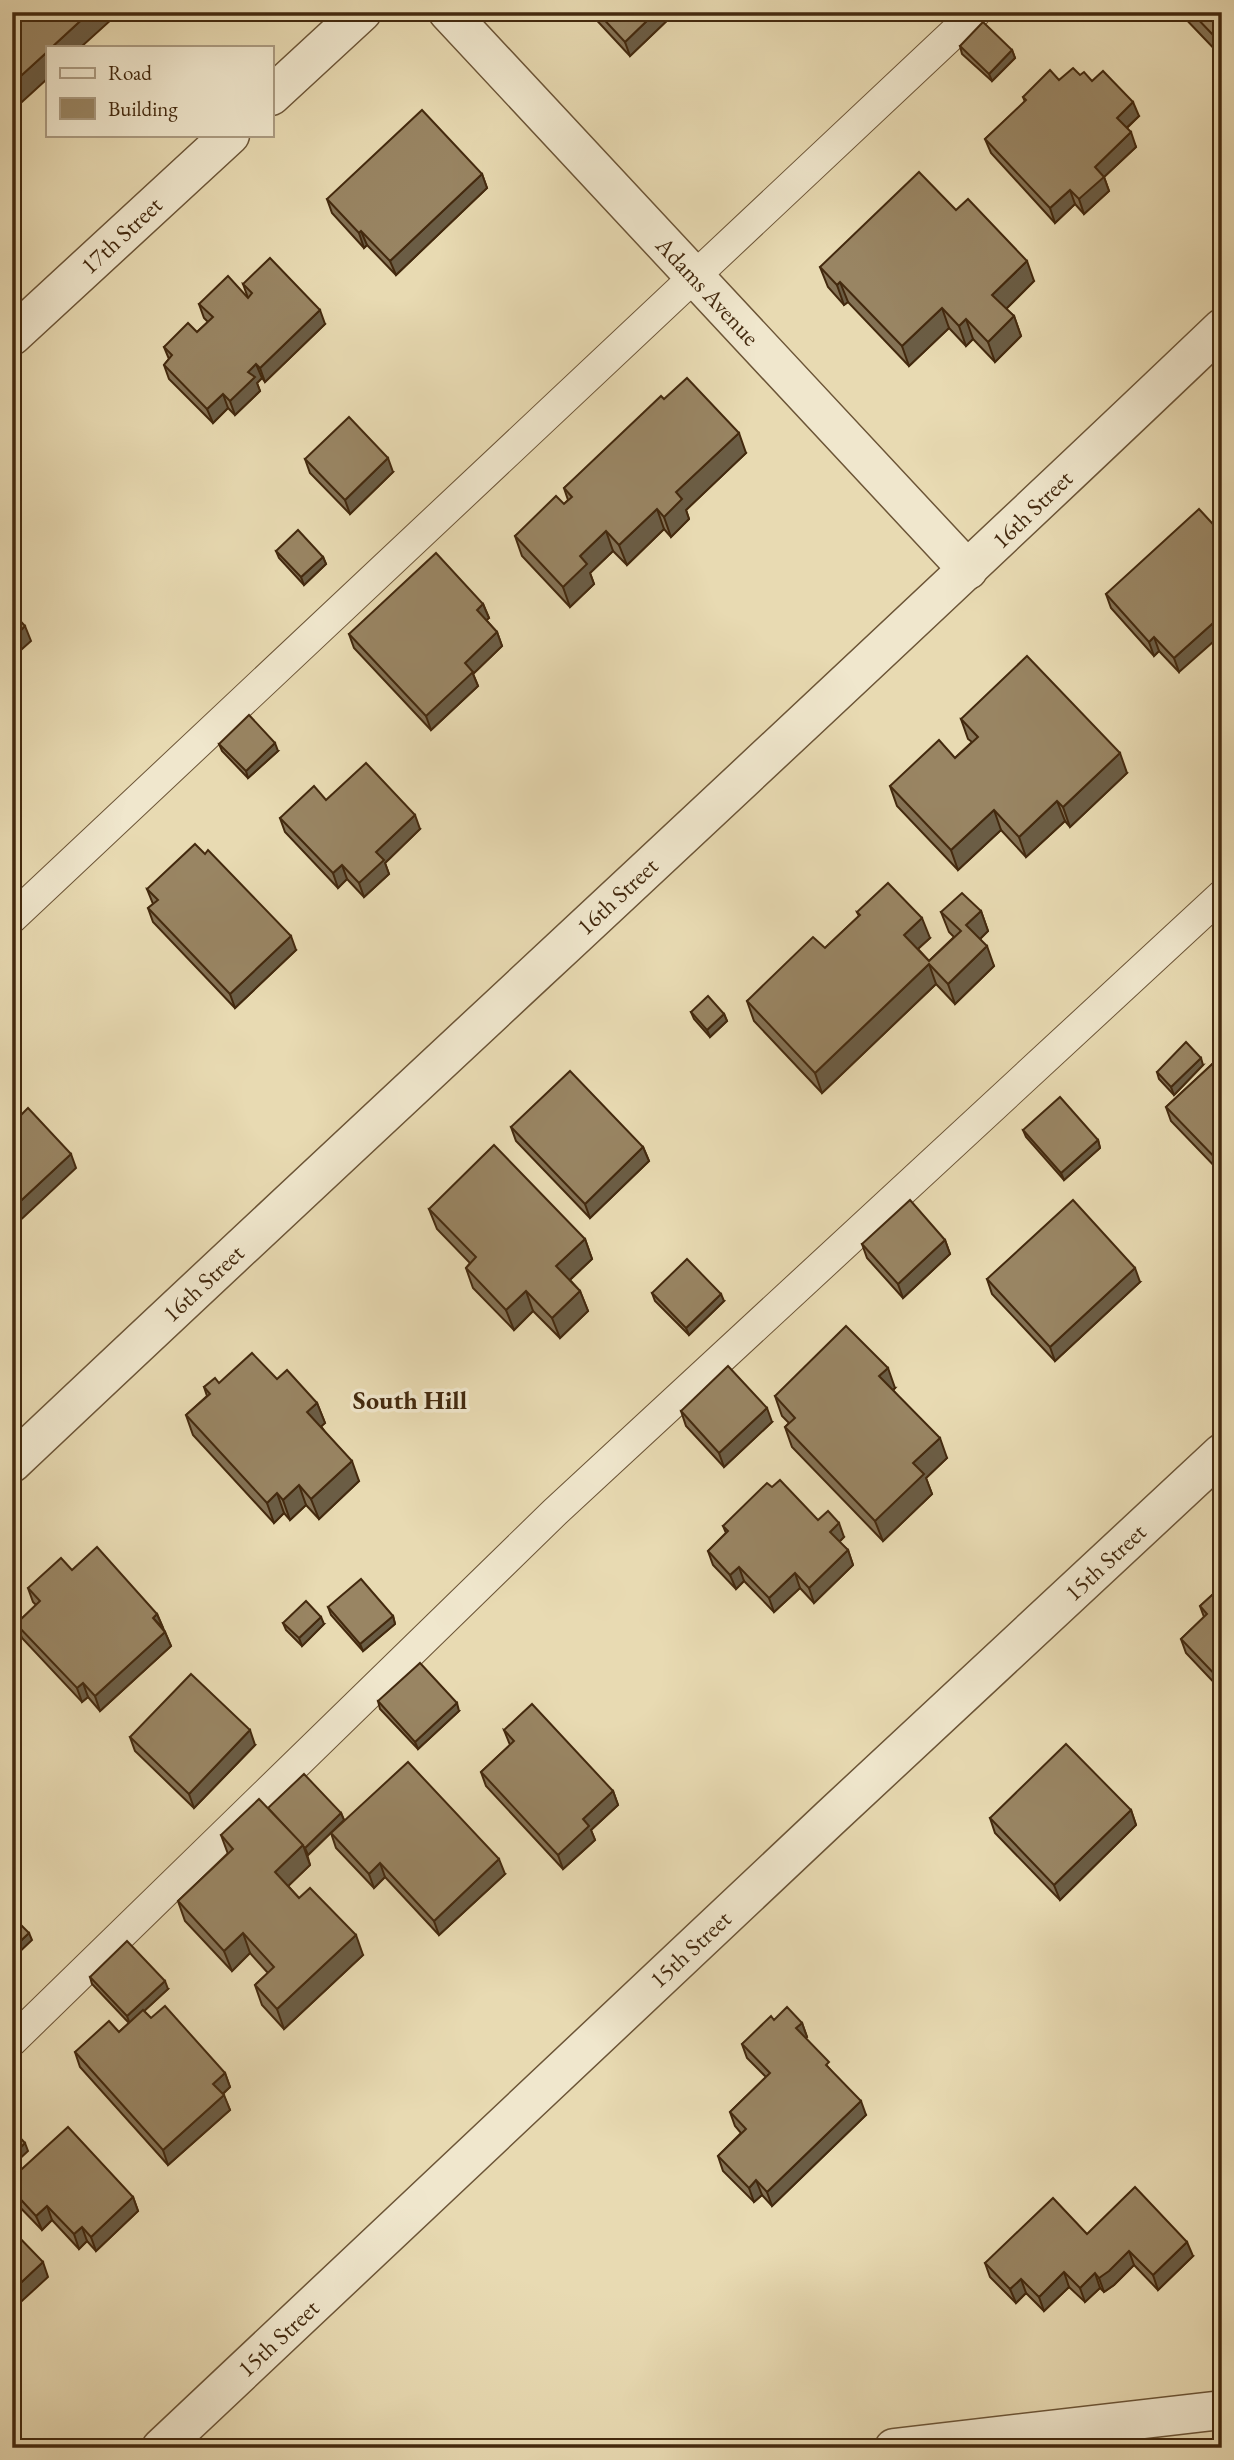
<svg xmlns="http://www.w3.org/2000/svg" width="1234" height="2460" viewBox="0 0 1234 2460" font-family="'EB Garamond',serif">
	<rect width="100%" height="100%" fill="#e8dab2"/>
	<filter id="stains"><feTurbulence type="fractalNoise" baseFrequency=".00286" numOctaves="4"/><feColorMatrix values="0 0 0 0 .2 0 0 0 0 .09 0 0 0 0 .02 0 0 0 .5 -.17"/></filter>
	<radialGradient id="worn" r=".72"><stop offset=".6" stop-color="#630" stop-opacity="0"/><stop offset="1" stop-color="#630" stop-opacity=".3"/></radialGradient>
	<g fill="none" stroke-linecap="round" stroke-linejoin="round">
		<defs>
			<g id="service">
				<path d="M12,918l964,-906"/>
				<path d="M12,2041l543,-529 667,-617"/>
			</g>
			<g id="minor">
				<path d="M448,12l520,558"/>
				<path d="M271,96l91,-84"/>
				<path d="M12,336l218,-201"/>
				<path d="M12,1463c402,-380 810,-753 1210,-1135"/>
				<path d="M161,2448l670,-631 391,-364"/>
				<path d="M894,2448l328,-38"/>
			</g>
		</defs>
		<use href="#service" stroke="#6c5537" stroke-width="32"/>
		<use href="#minor" stroke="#6c5537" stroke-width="41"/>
		<use href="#service" stroke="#f0e7cd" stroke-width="30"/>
		<use href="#minor" stroke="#f0e7cd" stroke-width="38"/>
	</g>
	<g fill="#847255" stroke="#43290e" stroke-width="2">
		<path d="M589,12h87l-46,44z"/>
		<path d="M1179,12h43v45z"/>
		<path d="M960,46l52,4 3,8 -23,23 -30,-27z"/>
		<path d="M1080,75l12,6 47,35 -12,12 9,19 -32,30 5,14 -25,23 -9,-10 -20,19 -64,-70 -6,-14 40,-37 -2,-5 36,-17z"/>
		<path d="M482,174l5,14 -91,87 -29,-30 -3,3 -32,-35 -5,-14z"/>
		<path d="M956,210l78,71 -28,28 8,7 7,20 -26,26 -22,-23 -7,7 -17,-18 -40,38 -61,-64 -4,3 -16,-18 -8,-20z"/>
		<path d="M243,284l82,40 -60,58 -3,-4 -5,5 3,8 -25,24 -7,-7 -15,15 -44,-44 -5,-14 5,-6 -5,-12 33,-15 11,-10 -4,-4 -5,-14 49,-6z"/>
		<path d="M664,399l82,54 -60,57 3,9 -18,18 -7,-8 -37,36 -14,-14 -23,22 4,11 -24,23 -48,-51 -7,-20 49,-32 4,-4 -4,-12z"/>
		<path d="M305,459l88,13 -43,42 -40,-41z"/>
		<path d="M1222,534l-43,138 -20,-21 -5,5 -43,-48 -5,-14z"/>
		<path d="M276,551l47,6 3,7 -22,21 -25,-27z"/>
		<path d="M483,604l6,14 -3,2 11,12 5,14 -29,28 5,12 -47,44 -77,-82 -5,-14z"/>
		<path d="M961,719l166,54 -57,54 -5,-6 -39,36 -25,-27 -43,40 -61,-64 -7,-20 65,-28 17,-16 -4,-3z"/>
		<path d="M219,744l59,7 -30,27 -26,-27z"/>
		<path d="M326,800l94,29 -35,34 4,11 -25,23 -17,-18 -9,9 -53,-56 -5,-14z"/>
		<path d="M147,889l149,61 -61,58 -82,-86 -5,-14 5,-4z"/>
		<path d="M981,911l7,20 -8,8 14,27 -39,38 -19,-20 -114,109 -68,-72 -7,-20 78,-53 34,-32 -2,-4 73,26 -12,11 11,12 25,-24 -5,-5 -8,-20z"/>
		<path d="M691,1012l33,2 3,7 -17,16 -16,-18z"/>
		<path d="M1222,1055v119l-51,-53 -5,-14z"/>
		<path d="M1203,1065l-29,30 -15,-16 -2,-7z"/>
		<path d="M511,1127l132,20 6,14 -59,57 -74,-77z"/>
		<path d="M1023,1130l75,10 2,8 -36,32 -38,-43z"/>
		<path d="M429,1209l156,30 7,20 -22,21 10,11 8,20 -28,27 -27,-27 -19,19 -41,-42 -7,-20 4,-5 -33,-34z"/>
		<path d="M945,1240l5,14 -47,44 -36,-40 -5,-14z"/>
		<path d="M987,1279l153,3 -85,79 -63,-67z"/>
		<path d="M652,1293l72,8 -35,34 -34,-34z"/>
		<path d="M277,1379l40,24 8,20 -4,3 38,55 -40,38 -13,-14 -16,15 -6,-7 -10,10 -81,-88 -7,-20 21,-19 -3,-9 15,-4z"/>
		<path d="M895,1388l-2,2 54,68 -21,20 6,16 -49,47 -91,-94 -7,-20 4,-4 -7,-7 -7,-20z"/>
		<path d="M681,1411l91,11 -48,45 -38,-41z"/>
		<path d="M818,1520l26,17 -5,5 9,8 5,15 -39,38 -14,-15 -26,24 -30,-31 -8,8 -23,-24 -5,-14 18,-18 -3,-7z"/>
		<path d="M72,1570l85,44 14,32 -71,65 -12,-14 -6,5 -60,-64 -6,-14 20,-19 -3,-3 -5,-14z"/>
		<path d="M1222,1586v105l-36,-38 -5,-14 23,-22 -4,-11z"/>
		<path d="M328,1607l65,9 2,8 -32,27 -32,-36z"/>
		<path d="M283,1623l41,1 -22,22 -16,-16z"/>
		<path d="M378,1701l81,10 -41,38 -38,-40z"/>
		<path d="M504,1730l109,61 5,14 -27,25 4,10 -32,29 -77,-83 -5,-14 29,-27z"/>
		<path d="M130,1737l125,8 -61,63 -59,-57z"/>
		<path d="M1131,1810l5,15 -76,75 -65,-67 -5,-15z"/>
		<path d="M341,1813l3,7 -36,35 -1,-1 3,11 -22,21 11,12 64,57 -79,74 -22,-24 -7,-20 13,-12 -18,-20 -18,18 -47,-50 -7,-20 50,-47 -7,-19z"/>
		<path d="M331,1833l174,41 -66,61 -54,-58 -11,11 -38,-40z"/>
		<path d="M90,1977l78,12 -24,22 7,7 74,55 5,14 -7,7 7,16 -62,55 -88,-98 -5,-15 44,-20 10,-9 -37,-39z"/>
		<path d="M774,2020l28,3 5,14 -2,1 61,77 -94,91 -10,-11 -8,7 -31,-31 -5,-15 23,-23 -6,-7 -5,-14 36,-35 -19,-19 -5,-14z"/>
		<path d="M12,2178l121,19 5,14 -42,40 -9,-10 -8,8 -27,-29 -10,10 -30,-31z"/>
		<path d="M1087,2234l106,22 -35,34 -24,-25 -20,20 -10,7 -4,-4 -15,14 -16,-15 -25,24 -18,-18 -10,10 -26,-26 -5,-14z"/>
	</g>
	<g fill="#6b5d45" stroke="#43290e" stroke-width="2">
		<path d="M90,12h20l2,7 -31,28h-29z"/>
		<path d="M656,12h20l-46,44 -5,-14z"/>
		<path d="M1222,30v26l-7,-19z"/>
		<path d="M1012,50l3,8 -23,23 -3,-7z"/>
		<path d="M47,52v27l-35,32v-27z"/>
		<path d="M1133,102l6,14 -17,16 -5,-14z"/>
		<path d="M1131,132l5,15 -32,30 5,14 -25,23 -5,-15 16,-32z"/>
		<path d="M482,174l5,14 -91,87 -6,-14z"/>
		<path d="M1070,190l5,14 -20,19 -5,-15z"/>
		<path d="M361,231l6,14 -3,3 -5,-15z"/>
		<path d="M1027,261l7,20 -34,34 -8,-20z"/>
		<path d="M840,282l8,20 -4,3 -7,-20z"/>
		<path d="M942,308l7,20 -40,38 -7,-20z"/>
		<path d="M320,310l5,14 -60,58 -5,-14z"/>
		<path d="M1014,316l7,20 -26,26 -7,-20z"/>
		<path d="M966,319l7,20 -7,7 -7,-20z"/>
		<path d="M256,364l6,14 -5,5 3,8 -25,24 -5,-14 18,-29z"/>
		<path d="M223,394l5,14 -15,15 -6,-14z"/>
		<path d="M739,433l7,20 -60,57 3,9 -18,18 -7,-20 12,-25z"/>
		<path d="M388,458l5,14 -43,42 -5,-14z"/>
		<path d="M657,509l7,20 -37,36 -8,-20z"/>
		<path d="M606,531l7,20 -23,22 4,11 -24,23 -7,-20 17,-31z"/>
		<path d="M323,557l3,7 -22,21 -3,-8z"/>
		<path d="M483,604l6,14 -7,6 -5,-14z"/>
		<path d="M1222,615v19l-43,38 -5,-14z"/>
		<path d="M25,626l6,15 -19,17v-19z"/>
		<path d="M497,632l5,14 -29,28 5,12 -47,44 -5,-14 39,-53z"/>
		<path d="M1154,637l5,14 -5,5 -5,-14z"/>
		<path d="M275,743l3,8 -30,27 -2,-7z"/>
		<path d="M1120,753l7,20 -57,54 -7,-20z"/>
		<path d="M1057,801l8,20 -39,36 -7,-20z"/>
		<path d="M994,810l7,20 -43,40 -7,-20z"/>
		<path d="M415,815l5,14 -35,34 4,11 -25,23 -5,-14 17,-31z"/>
		<path d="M342,865l5,14 -9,9 -5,-15z"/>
		<path d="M981,911l7,20 -14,14 -8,-20z"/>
		<path d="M922,918l8,20 -19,17 -7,-20z"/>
		<path d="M291,936l5,14 -61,58 -5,-14z"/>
		<path d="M987,946l7,20 -39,38 -7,-20z"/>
		<path d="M929,964l7,20 -114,109 -7,-20z"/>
		<path d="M724,1014l3,7 -17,16 -3,-7z"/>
		<path d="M1201,1058l2,7 -29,30 -3,-8z"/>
		<path d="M1098,1140l2,8 -36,32 -3,-7z"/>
		<path d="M643,1147l6,14 -59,57 -5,-14z"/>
		<path d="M71,1154l5,14 -64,60v-19z"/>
		<path d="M585,1239l7,20 -29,27 -7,-20z"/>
		<path d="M945,1240l5,14 -47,44 -5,-14z"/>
		<path d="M1135,1268l5,14 -85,79 -5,-14z"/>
		<path d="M526,1291l7,20 -19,19 -8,-20z"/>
		<path d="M580,1291l8,20 -28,27 -8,-20z"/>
		<path d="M721,1294l3,7 -35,34 -3,-7z"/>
		<path d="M888,1368l7,20 -8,8 -8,-20z"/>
		<path d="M317,1403l8,20 -10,9 -8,-20z"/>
		<path d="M767,1408l5,14 -48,45 -5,-14z"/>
		<path d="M940,1438l7,20 -21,20 6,16 -49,47 -8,-20 38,-58z"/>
		<path d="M352,1461l7,20 -40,38 -8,-20z"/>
		<path d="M299,1485l7,20 -16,15 -7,-20z"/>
		<path d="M277,1493l7,20 -10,10 -7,-20z"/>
		<path d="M839,1523l5,14 -9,9 -5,-14z"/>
		<path d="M848,1550l5,15 -39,38 -5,-15z"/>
		<path d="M739,1567l5,14 -8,8 -6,-14z"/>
		<path d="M795,1573l5,15 -26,24 -5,-14z"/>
		<path d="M157,1614l6,14 -10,-10z"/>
		<path d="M393,1616l2,8 -32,27 -3,-7z"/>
		<path d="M321,1617l3,7 -22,22 -3,-8z"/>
		<path d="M165,1632l6,14 -71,65 -5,-15z"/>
		<path d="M83,1683l5,14 -6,5 -5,-14z"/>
		<path d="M457,1703l2,8 -41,38 -3,-7z"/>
		<path d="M250,1730l5,15 -61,63 -5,-14z"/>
		<path d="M12,1740l4,10 -1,10 -3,3z"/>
		<path d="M613,1791l5,14 -27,25 4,10 -32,29 -5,-14 25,-36z"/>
		<path d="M1131,1810l5,15 -76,75 -6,-15z"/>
		<path d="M341,1813l3,7 -36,35 -3,-7z"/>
		<path d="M303,1845l7,20 -28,27 -7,-20z"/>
		<path d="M499,1859l6,15 -66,61 -5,-14z"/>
		<path d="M380,1863l5,14 -11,11 -5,-14z"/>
		<path d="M29,1933l3,7 -20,19v-10z"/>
		<path d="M243,1933l7,20 -18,18 -8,-20z"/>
		<path d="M356,1935l7,20 -79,74 -7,-20z"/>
		<path d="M165,1981l3,8 -38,35 -3,-8z"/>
		<path d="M802,2023l5,14 -6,5 -5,-14z"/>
		<path d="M225,2073l5,14 -12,11 -5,-14z"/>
		<path d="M224,2095l6,15 -62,55 -5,-15z"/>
		<path d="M861,2101l5,14 -94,91 -5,-14z"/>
		<path d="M25,2143l3,8 -16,15v-10z"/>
		<path d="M756,2180l6,15 -8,7 -5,-14z"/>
		<path d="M133,2197l5,14 -42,40 -5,-14z"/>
		<path d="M47,2206l5,14 -10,10 -6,-14z"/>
		<path d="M82,2227l5,14 -8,8 -5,-15z"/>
		<path d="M1187,2242l6,14 -35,34 -5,-15z"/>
		<path d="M1129,2251l5,14 -20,20 -10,7 -5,-14z"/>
		<path d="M43,2262l5,15 -36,33v-19z"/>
		<path d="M1064,2272l5,15 -25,24 -5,-14z"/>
		<path d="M1095,2273l5,15 -15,14 -5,-14z"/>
		<path d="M1021,2279l5,14 -10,10 -6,-14z"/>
	</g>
	<g fill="#998563" stroke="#43290e" stroke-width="2">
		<path d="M12,12h78l-38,35h-5v5l-35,32z"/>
		<path d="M597,12h59l-31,30z"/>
		<path d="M1191,12h31v18l-7,7z"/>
		<path d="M983,22l29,28 -23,24 -29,-28z"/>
		<path d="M1073,68l7,7 4,-3 8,9 11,-10 30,31 -16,16 14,14 -36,35 9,10 -25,22 -9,-9 -20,18 -65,-69 41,-39 -3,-3 27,-27 9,10z"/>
		<path d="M422,110l60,64 -92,87 -29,-30 -2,2 -32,-34z"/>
		<path d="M919,172l37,38 12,-11 59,62 -35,34 22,21 -26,26 -22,-23 -7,7 -17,-18 -40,38 -62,-64 -3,3 -17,-18z"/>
		<path d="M270,258l50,52 -60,58 -4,-4 -8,8 7,5 -25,24 -7,-7 -16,15 -43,-44 8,-10 -8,-8 24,-24 9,9 16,-15 -14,-13 29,-28 20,22 4,-5 -9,-9z"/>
		<path d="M687,378l52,55 -63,59 6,7 -18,18 -7,-8 -38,36 -13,-14 -26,25 7,8 -24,23 -48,-51 41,-40 8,8 8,-7 -8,-9 97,-92 3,3z"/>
		<path d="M349,417l39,41 -43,42 -40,-41z"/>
		<path d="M1199,509l23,25v81l-48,43 -20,-21 -5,5 -43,-48z"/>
		<path d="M298,530l25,27 -22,20 -25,-26z"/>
		<path d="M436,553l47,51 -6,6 20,22 -32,31 8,9 -47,44 -77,-82z"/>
		<path d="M12,612l13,14 -13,13z"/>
		<path d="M1027,656l93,97 -57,54 -6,-6 -38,36 -25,-27 -43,40 -61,-64 49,-46 16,18 23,-21 -17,-18z"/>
		<path d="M249,715l26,28 -29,28 -27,-27z"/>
		<path d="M366,763l49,52 -39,37 8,8 -25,23 -17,-18 -9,8 -53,-55 34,-32 12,14z"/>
		<path d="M195,844l10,10 3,-4 83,86 -61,58 -82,-86 10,-8 -11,-11z"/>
		<path d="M888,883l34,35 -18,17 25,26 32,-30 -20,-19 21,-19 19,18 -15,14 21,21 -39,38 -19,-20 -114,109 -68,-72 66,-64 12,11 35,-33 -3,-3z"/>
		<path d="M708,996l16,18 -17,16 -16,-18z"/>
		<path d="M1186,1042l15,16 -30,29 -14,-15z"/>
		<path d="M1222,1055v110l-56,-58z"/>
		<path d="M570,1071l73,76 -58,57 -74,-77z"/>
		<path d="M1060,1097l38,43 -37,33 -38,-43z"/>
		<path d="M28,1108l43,46 -59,55v-95l5,5z"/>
		<path d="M494,1145l91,94 -29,27 24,25 -28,27 -26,-27 -20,19 -40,-42 10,-11 -47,-48z"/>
		<path d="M910,1200l35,40 -47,44 -36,-40z"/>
		<path d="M1073,1200l62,68 -85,79 -63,-68z"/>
		<path d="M687,1259l34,35 -35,34 -34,-35z"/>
		<path d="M846,1326l42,42 -9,8 61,62 -27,25 11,11 -49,47 -90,-94 10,-9 -20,-22z"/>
		<path d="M252,1353l25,26 10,-9 30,33 -10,9 45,49 -41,38 -12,-14 -16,15 -6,-7 -10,10 -81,-88 24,-21 -6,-7 11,-9 4,5z"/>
		<path d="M728,1366l39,42 -48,45 -38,-42z"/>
		<path d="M780,1480l38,40 10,-9 11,12 -9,9 18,18 -39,38 -14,-15 -26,25 -30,-31 -9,8 -22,-24 20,-20 -5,-5 44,-43 5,4z"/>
		<path d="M97,1547l60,67 -4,4 12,14 -70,64 -12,-13 -6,5 -61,-64 24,-23 -12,-13 33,-30 11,12z"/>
		<path d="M361,1579l32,37 -33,28 -32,-37z"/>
		<path d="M1222,1586v96l-41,-43 26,-25 -7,-8z"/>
		<path d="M306,1601l15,16 -22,21 -16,-15z"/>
		<path d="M420,1663l37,40 -42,39 -37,-41z"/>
		<path d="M191,1674l59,56 -61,64 -59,-57z"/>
		<path d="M532,1704l81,87 -30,28 6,7 -31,29 -77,-83 33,-31 -10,-11z"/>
		<path d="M1066,1744l65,66 -77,75 -64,-67z"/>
		<path d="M408,1762l91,97 -65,62 -54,-58 -11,11 -38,-41z"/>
		<path d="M304,1774l37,39 -36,35 -37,-40z"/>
		<path d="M259,1799l44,46 -28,27 24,26 11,-10 46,47 -79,74 -22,-24 19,-18 -31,-34 -19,18 -46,-50 55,-52 -12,-14z"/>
		<path d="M12,1916l17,17 -17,16z"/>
		<path d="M127,1941l38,40 -38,35 -37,-39z"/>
		<path d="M165,2006l60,67 -12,11 11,11 -61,55 -88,-98 34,-31 10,11 24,-22 8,8z"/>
		<path d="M787,2007l15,16 -6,5 33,34 -3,3 35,36 -94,91 -11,-12 -7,8 -31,-32 28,-27 -16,-17 40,-39 -28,-29 29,-28 3,4z"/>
		<path d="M68,2127l65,70 -42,40 -9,-10 -8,7 -27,-28 -11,10 -24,-26v-12z"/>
		<path d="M12,2129l13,14 -13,13z"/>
		<path d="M1135,2187l52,55 -34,33 -24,-24 -20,20 -10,7 -4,-5 -15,15 -16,-16 -25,25 -18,-18 -11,10 -25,-26 68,-65 34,36z"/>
		<path d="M12,2230l31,32 -31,29z"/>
	</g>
	<g text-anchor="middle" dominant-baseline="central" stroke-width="7" stroke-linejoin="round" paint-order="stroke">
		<g font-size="24" fill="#43290e" stroke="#f0e7cd">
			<text transform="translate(121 235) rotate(-43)">17th Street</text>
			<text transform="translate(708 291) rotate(47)">Adams Avenue</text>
			<text transform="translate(1032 509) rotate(-44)">16th Street</text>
			<text transform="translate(617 896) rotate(-43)">16th Street</text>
			<text transform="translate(203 1283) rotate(-43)">16th Street</text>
			<text transform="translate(1105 1562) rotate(-43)">15th Street</text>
			<text transform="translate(690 1949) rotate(-43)">15th Street</text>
			<text transform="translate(278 2338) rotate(-43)">15th Street</text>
		</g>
		<g font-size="26" font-weight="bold" fill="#43290e" stroke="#f0e7cd">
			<text x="410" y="1400">South Hill</text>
		</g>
	</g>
	<rect width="1234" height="2460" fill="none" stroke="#e8dab2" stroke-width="42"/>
	<rect x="14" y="14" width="1206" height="2432" fill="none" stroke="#43290e" stroke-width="3.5"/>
	<rect x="21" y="21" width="1192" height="2418" fill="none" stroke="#43290e" stroke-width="2"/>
	<rect x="46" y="46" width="228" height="91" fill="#f0e7cd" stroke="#ab9b81" stroke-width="2"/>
	<rect x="60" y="68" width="35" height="10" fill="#f0e7cd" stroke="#ab9b81" stroke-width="2"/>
	<text x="108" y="80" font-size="21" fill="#43290e">Road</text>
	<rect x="60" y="98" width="35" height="21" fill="#998563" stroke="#ab9b81" stroke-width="2"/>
	<text x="108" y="116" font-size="21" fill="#43290e">Building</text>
	<rect width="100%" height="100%" filter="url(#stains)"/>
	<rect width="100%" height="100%" fill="url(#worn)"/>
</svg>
